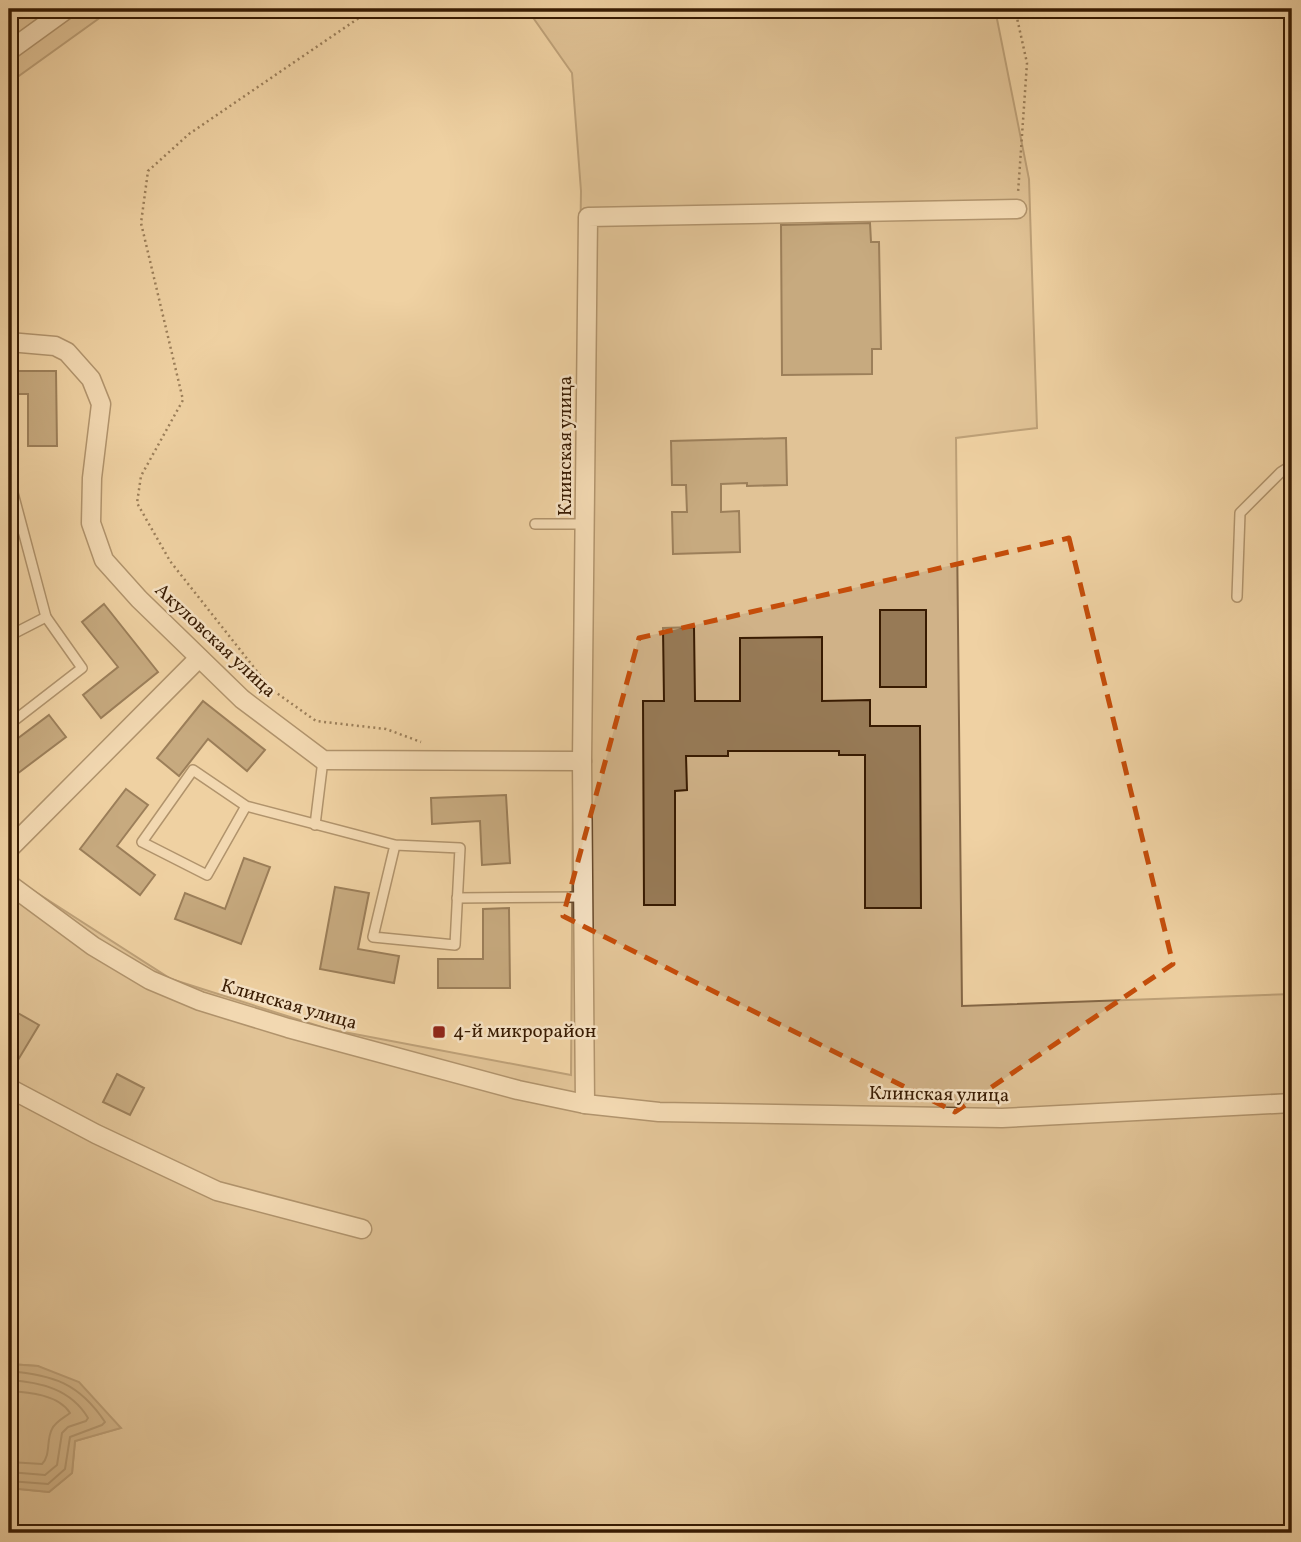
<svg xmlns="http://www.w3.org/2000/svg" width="1301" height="1542" viewBox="0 0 1301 1542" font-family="Vollkorn,serif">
	<rect width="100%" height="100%" fill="#efd1a3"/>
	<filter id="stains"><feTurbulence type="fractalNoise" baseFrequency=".00286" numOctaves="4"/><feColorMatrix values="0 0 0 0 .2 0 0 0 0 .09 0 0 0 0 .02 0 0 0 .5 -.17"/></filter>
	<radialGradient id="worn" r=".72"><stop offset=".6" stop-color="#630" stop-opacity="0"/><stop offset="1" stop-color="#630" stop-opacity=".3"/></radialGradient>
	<g fill="#d0b288" stroke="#846645" stroke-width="2">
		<path d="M9,9h103l-103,74z"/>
		<path d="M527,9h468l34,170 8,249 -81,10 6,568 330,-12v539h-1283v-45l40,4 23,-19 3,-32 45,-13 -82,-62 -29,-2v-495l11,13 151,97 157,50 243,46 3,-429 7,-455 -9,-118z"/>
	</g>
	<path fill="#b1936c" stroke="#816342" stroke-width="2" d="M9,1364l29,2 41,16 42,46 -46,13 -3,32 -23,19 -40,-4z"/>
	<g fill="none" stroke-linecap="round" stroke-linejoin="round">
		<g stroke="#745737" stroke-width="2">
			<path d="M9,1371c44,4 70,12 96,51l-3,3 -32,12 -5,32 -17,15 -39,-3"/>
			<path d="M9,1380c31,2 62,9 79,38l-2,3 -18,6 -6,6 -5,32 -12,10 -36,-3"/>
			<path d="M9,1391c20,1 50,4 61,22 -6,5 -14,8 -18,16 -6,11 -1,26 -10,35l-33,-2"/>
		</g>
	</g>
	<g fill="#977a56" stroke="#381b02" stroke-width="2">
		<path d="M870,223l1,19h8l2,107h-9v25l-90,1 -1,-150z"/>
		<path d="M9,371h47l1,75h-29v-52h-19z"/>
		<path d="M786,438l1,47 -40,1v-3l-26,1v28l18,-1 1,41 -67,2 -1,-42h15l-1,-27h-14l-1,-44z"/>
		<path d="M104,604l54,68 -57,46 -18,-23 35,-28 -36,-45z"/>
		<rect x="880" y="610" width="46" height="77"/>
		<path d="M694,627l1,74h45v-63l82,-1v64l48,-1v26h50l1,182h-56v-153h-26v-4h-111v5h-42l1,34 -12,1v114h-31l-1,-204h21l-1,-73z"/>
		<path d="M203,701l62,49 -18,21 -39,-32 -29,37 -22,-18z"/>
		<path d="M49,715l17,22 -57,43v-35z"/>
		<path d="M126,789l22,16 -31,41 38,29 -15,20 -60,-46z"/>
		<path d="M506,795l4,68 -28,2 -2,-44 -48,3 -1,-26z"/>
		<path d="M244,858l26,9 -29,77 -66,-25 10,-26 40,16z"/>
		<path d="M335,887l34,6 -11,56 41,7 -5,27 -74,-14z"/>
		<path d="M509,908l1,80h-72v-29h45v-50z"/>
		<path d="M9,1008l30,17 -21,35 -9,-5z"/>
		<path d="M117,1074l27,14 -14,27 -27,-13z"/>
	</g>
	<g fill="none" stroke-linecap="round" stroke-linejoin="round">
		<defs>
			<g id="service">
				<path d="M9,478l37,139 36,51 -71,55 -2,-5"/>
				<path d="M535,524h50"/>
				<path d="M1237,597l3,-84 41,-41 11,-7"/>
				<path d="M9,636l37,-19"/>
				<path d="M246,806l-53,-36 -51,72 65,33 39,-69 149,39 65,3 -5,97 -82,-8 22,-92"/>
				<path d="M315,825l8,-65"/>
				<path d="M457,898l127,-1"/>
			</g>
			<g id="minor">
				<path d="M9,51l58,-42"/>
				<path d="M9,342l46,4 12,6 24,27 10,25 -9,74 -1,45 13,37 35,39 103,100 81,61 259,1"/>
				<path d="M9,849l190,-191"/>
				<path d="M9,884l84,62 57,34 50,21 88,27 230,62 67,14 74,8 343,6 290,-15"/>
				<path d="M9,1088l87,46 121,57 145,38"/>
				<path d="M585,1104l-3,-343 6,-544 429,-8"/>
			</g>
		</defs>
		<use href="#service" stroke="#66482a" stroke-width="12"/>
		<use href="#minor" stroke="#66482a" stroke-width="21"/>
		<g stroke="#381b02" stroke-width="2.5" stroke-dasharray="2 3.5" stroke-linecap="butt">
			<path d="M372,9l-183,125 -41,37 -7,52 42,177 -42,76 -4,27 33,58 101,128 45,32 70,8 35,13"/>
			<path d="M1015,9l12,54 -9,130"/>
		</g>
		<use href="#service" stroke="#f5e1c3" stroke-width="9"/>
		<use href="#minor" stroke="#f5e1c3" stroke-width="18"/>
	</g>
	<path d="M0 0H1301V1542H0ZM1069,538l104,426 -218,148 -392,-196 76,-278z" fill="#efd1a3" fill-opacity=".55" fill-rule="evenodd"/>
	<path fill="none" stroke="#c54d0a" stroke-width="5" stroke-dasharray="14 9" stroke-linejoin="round" d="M1069,538l104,426 -218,148 -392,-196 76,-278z"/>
	<rect fill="#8f2418" stroke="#f5e1c3" stroke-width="2.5" x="432" y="1025" width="14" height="14" rx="3.5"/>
	<g text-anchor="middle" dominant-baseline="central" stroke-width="5" stroke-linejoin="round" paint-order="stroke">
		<g font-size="19" fill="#381b02" stroke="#f5e1c3">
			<text transform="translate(566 446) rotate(-90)">Клинская улица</text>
			<text transform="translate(215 641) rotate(43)">Акуловская улица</text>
			<text transform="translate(289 1005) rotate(16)">Клинская улица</text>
			<text transform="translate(939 1095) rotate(1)">Клинская улица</text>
		</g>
		<g font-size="19" fill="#381b02" stroke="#f5e1c3" text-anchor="start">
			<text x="453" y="1032">4-й микрорайон</text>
		</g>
	</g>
	<rect width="1301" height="1542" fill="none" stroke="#efd1a3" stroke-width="35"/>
	<rect x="10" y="10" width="1280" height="1521" fill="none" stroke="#381b02" stroke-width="3.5"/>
	<rect x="18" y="18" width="1266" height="1507" fill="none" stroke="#381b02" stroke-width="2"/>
	<rect width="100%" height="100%" filter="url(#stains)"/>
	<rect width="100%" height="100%" fill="url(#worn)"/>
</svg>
